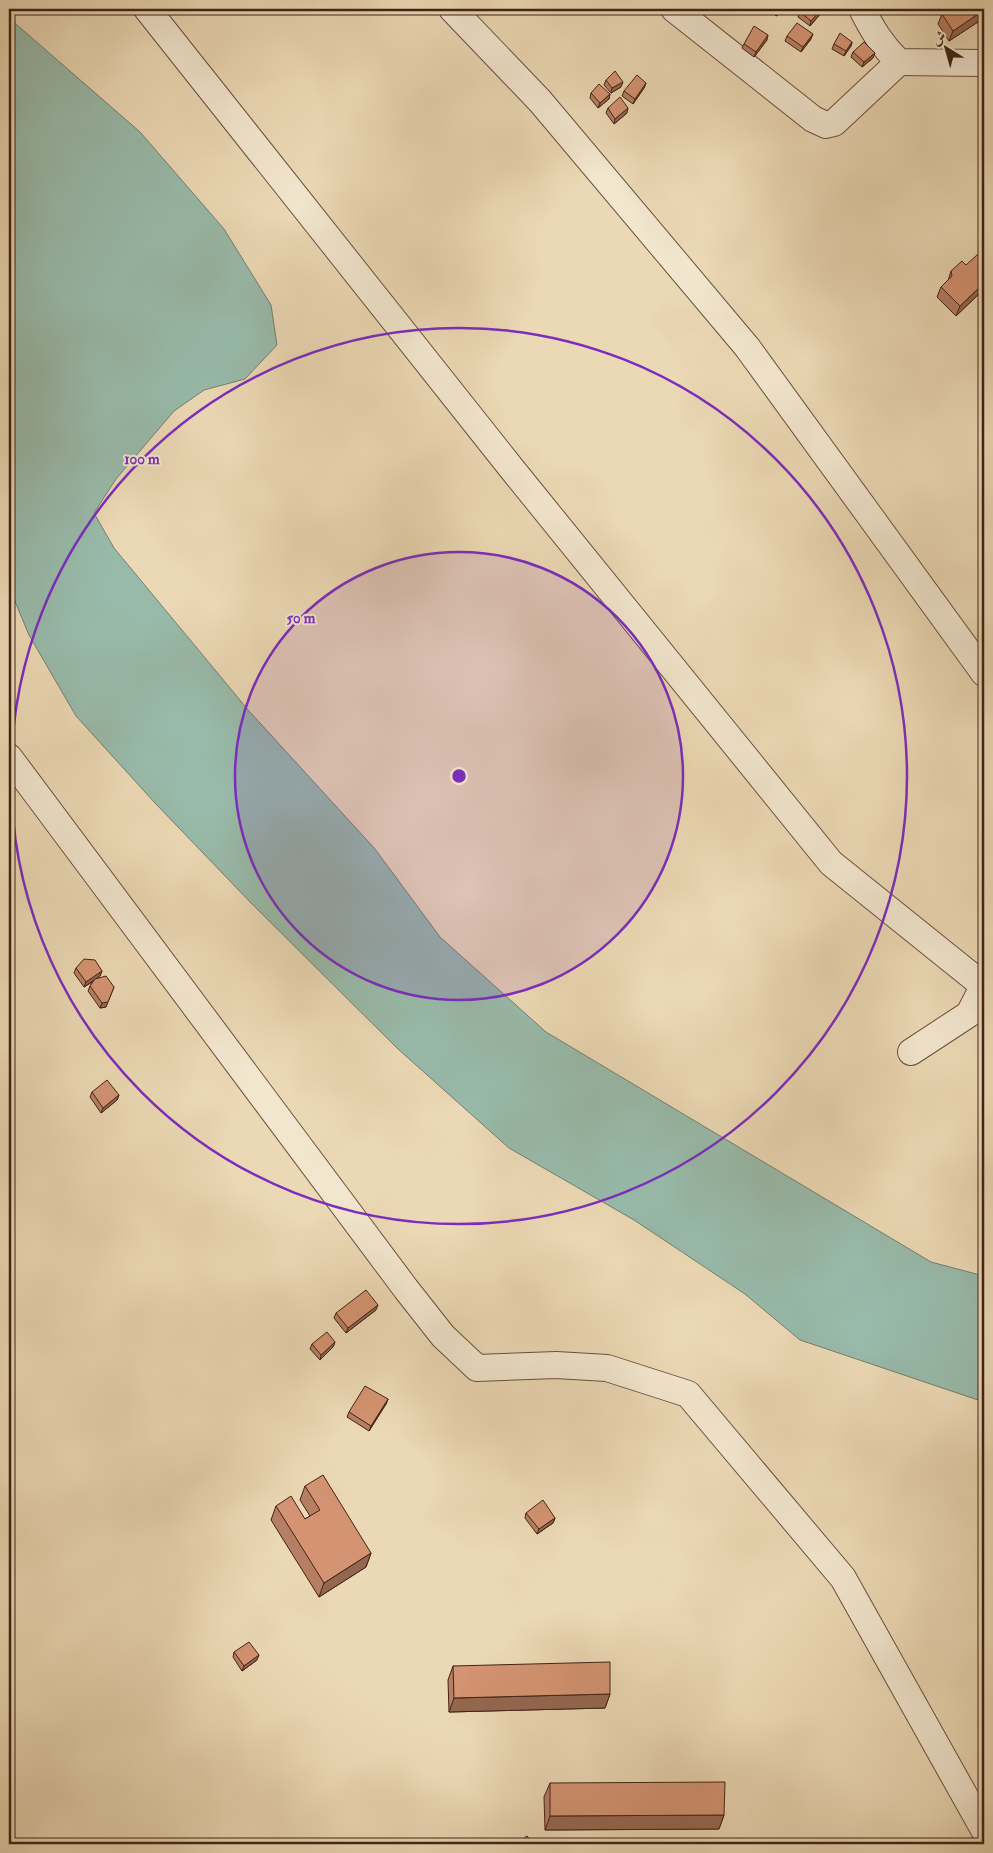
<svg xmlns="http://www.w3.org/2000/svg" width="993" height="1853" viewBox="0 0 993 1853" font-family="'IM FELL Double Pica',Amiri,serif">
	<rect width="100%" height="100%" fill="#ebd8b4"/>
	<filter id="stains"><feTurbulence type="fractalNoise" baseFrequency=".004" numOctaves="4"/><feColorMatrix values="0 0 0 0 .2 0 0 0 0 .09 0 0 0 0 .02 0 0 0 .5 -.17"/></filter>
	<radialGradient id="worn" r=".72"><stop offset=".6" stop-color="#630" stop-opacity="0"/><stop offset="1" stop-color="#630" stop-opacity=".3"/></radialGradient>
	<path fill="#98baaa" stroke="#757e6f" d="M9,18l131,114 84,97 47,76 6,40 -32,34 -41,11 -30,21 -58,68 -22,34 20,35 135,163 126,138 65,88 106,95 385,230 53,14v126l-184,-62 -55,-46 -111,-74 -125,-72 -111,-99 -147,-146 -96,-100 -79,-87 -47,-81 -20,-48z"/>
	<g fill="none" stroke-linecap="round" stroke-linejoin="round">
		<defs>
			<g id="street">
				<path d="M147,9l365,460 319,394 153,123"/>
				<path d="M452,9l88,92 207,246 237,326"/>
				<path d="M674,9l139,110 13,6 8,-2 65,-61"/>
				<path d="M862,9c10,20 20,37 37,53l83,1 2,-1"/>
				<path d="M9,757l397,532 37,47 34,32 79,-3 51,3 81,26 155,184 141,252"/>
				<path d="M911,1052l58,-38 15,-29"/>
			</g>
		</defs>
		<use href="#street" stroke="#6b503e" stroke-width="28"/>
		<use href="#street" stroke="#f2e6ce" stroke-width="26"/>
	</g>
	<g fill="#b67e62" stroke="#402316">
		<path d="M770,9h16l-10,7z"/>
		<path d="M984,9v9l-35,23 -11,-17 4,-10z"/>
		<path d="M800,12h22l-12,14 -12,-9z"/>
		<path d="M787,36l24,3 -10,13 -16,-11z"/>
		<path d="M767,40l-13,17 -12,-9 2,-4z"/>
		<path d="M852,42l-1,4 -7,10 -12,-7 2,-5z"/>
		<path d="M853,52l20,6 -11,9 -11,-10z"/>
		<path d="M606,80l15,7 -10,6 -7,-8z"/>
		<path d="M646,83l-2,5 -11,16 -11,-8 2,-5z"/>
		<path d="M591,93l19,1 -1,5 -11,9 -8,-10z"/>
		<path d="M608,108l19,5 -13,11 -8,-11z"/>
		<path d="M984,261v28l-28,27 -19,-19 4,-10 7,-6 3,-10 15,-6z"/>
		<path d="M76,968l26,3 -2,5 -3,2 9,29 -6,1 -12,-17 2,-5 4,-5 -10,6 -10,-14z"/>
		<path d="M92,1092l27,3 -2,5 -16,13 -11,-16z"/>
		<path d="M376,1310l-30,23 -12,-15 2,-5z"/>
		<path d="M335,1342l-2,5 -13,13 -10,-11 2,-5z"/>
		<path d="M388,1399l-2,5 -17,27 -22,-14 2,-5z"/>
		<path d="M305,1486l66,67 -5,14 -47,30 -48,-77 5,-14 29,13 5,-3 -10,-16z"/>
		<path d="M526,1513l29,5 -2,5 -16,11 -12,-16z"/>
		<path d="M234,1652l23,8 -15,11 -9,-14z"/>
		<path d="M453,1666l157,28 -5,14 -156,4 -1,-32z"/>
		<path d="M550,1783l174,32 -5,14 -174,1 -1,-33z"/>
	</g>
	<g fill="#946750" stroke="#402316">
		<path d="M781,9h5l-10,7 2,-5z"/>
		<path d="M822,9h1l-1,3 -12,14 1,-5z"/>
		<path d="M984,10v8l-35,23 4,-10z"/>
		<path d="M813,34l-2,5 -10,13 2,-5z"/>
		<path d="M768,35l-1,5 -13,17 2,-5z"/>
		<path d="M852,42l-1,4 -7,10 2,-5z"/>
		<path d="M875,53l-2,5 -11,9 2,-5z"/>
		<path d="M623,82l-2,5 -10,6 1,-5z"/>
		<path d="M646,83l-2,5 -11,16 2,-5z"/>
		<path d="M610,94l-1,5 -11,9 2,-5z"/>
		<path d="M628,108l-1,5 -13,11 1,-5z"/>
		<path d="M984,283v6l-28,27 4,-10z"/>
		<path d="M102,971l-2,5 -16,11 2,-5z"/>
		<path d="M114,987l-8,20 -6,1 2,-5z"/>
		<path d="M119,1095l-2,5 -16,13 2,-5z"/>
		<path d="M378,1305l-2,5 -30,23 2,-5z"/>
		<path d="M335,1342l-2,5 -13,13 1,-5z"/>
		<path d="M388,1399l-2,5 -17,27 2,-5z"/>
		<path d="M555,1518l-2,5 -16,11 2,-5z"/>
		<path d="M371,1553l-5,14 -47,30 5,-14z"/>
		<path d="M259,1655l-2,5 -15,11 2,-5z"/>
		<path d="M610,1694l-5,14 -156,4 5,-14z"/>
		<path d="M724,1815l-5,14 -174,1 5,-14z"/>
	</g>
	<g fill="#d49372" stroke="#402316">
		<path d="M803,9h19l-11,12 -11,-9z"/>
		<path d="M950,9h34v1l-31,21 -11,-17z"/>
		<path d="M797,23l16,11 -10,13 -16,-11z"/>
		<path d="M754,26l14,9 -12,17 -12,-8z"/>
		<path d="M840,33l12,9 -6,9 -12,-7z"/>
		<path d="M864,42l11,11 -11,9 -11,-10z"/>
		<path d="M615,71l8,11 -11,6 -6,-8z"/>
		<path d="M637,75l9,8 -11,16 -11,-8z"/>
		<path d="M599,84l11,10 -10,9 -9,-10z"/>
		<path d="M620,97l8,11 -13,11 -7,-11z"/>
		<path d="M978,254l6,7v22l-24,23 -19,-19 11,-11 -1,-5 11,-10 4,4z"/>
		<path d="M84,959l11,1 7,11 -16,11 -10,-14z"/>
		<path d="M106,976l8,11 -6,15 -6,1 -12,-17 5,-7z"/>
		<path d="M107,1080l12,15 -16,13 -11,-16z"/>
		<path d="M366,1290l12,15 -30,23 -12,-15z"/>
		<path d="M327,1332l8,10 -14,13 -9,-11z"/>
		<path d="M365,1386l23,13 -17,27 -22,-14z"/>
		<path d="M323,1475l48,78 -47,30 -48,-77 15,-10 14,23 15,-9 -15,-24z"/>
		<path d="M543,1500l12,18 -16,11 -13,-16z"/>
		<path d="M249,1642l10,13 -15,11 -10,-14z"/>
		<path d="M610,1662v32l-156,4 -1,-32z"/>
		<path d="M725,1782l-1,33 -174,1v-33z"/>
		<path d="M527,1836l6,8h-17z"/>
	</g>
	<circle cx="459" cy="776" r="224" fill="#7b2cbf" fill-opacity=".12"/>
	<g fill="none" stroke="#7b2cbf" stroke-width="2.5">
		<circle cx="459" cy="776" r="224"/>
		<circle cx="459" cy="776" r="448"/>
	</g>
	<circle cx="459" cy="776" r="8" fill="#7b2cbf" stroke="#f2e6ce" stroke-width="2.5"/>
	<g font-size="15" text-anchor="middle" font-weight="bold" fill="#7b2cbf" stroke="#f2e6ce" stroke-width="4" stroke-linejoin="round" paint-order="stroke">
		<text x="142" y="464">100 m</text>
		<text x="301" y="623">50 m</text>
	</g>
	<rect width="993" height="1853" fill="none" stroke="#ebd8b4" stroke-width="30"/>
	<rect x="10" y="10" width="973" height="1833" fill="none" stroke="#402316" stroke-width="2.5"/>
	<rect x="15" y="15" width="963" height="1823" fill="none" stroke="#402316"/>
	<g transform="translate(946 48) rotate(323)" stroke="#f2e6ce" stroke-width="4" paint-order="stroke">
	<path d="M0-4L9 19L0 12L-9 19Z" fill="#402316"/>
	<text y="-8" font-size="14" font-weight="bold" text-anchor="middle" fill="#402316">ش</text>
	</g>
	<rect width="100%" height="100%" filter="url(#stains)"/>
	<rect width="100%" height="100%" fill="url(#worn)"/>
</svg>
